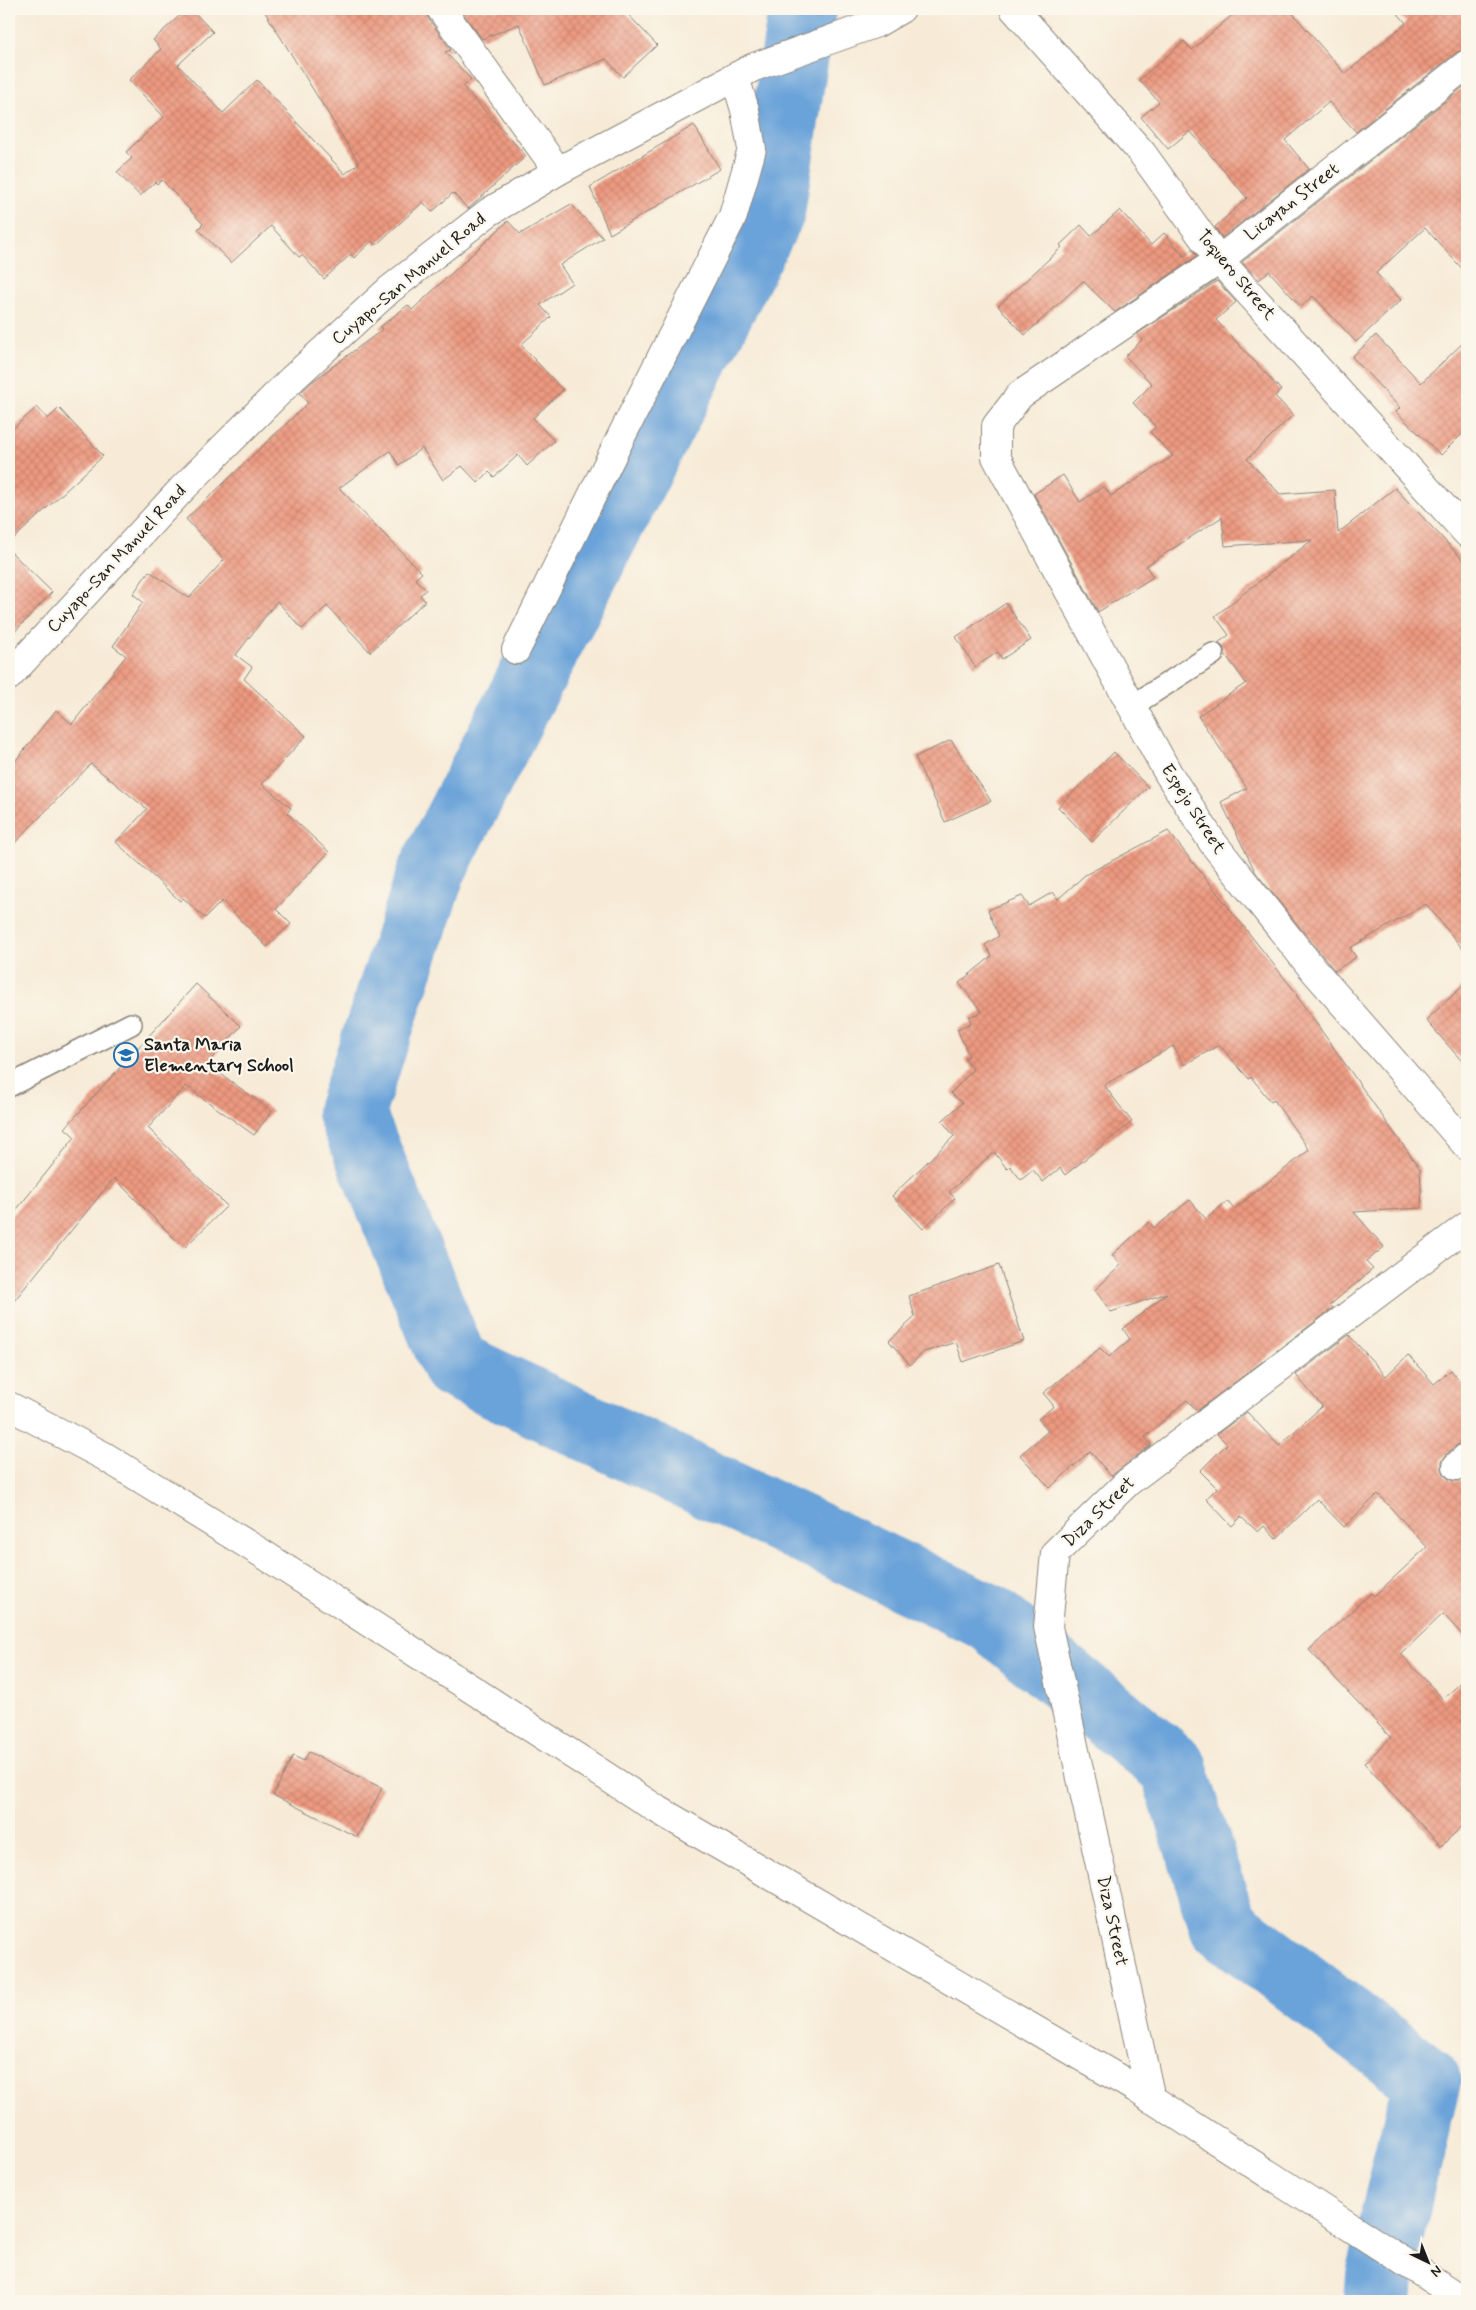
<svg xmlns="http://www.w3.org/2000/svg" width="1476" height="2310" viewBox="0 0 1476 2310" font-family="Mynerve,sans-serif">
	<defs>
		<pattern id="building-cross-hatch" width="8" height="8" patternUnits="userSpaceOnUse" patternTransform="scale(1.25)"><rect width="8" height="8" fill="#ed9980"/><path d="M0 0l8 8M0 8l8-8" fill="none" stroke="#cb836e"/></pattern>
	</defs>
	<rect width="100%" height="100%" fill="#fbf7ec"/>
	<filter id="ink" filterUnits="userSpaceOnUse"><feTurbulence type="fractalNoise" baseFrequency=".02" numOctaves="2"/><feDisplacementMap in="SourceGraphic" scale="10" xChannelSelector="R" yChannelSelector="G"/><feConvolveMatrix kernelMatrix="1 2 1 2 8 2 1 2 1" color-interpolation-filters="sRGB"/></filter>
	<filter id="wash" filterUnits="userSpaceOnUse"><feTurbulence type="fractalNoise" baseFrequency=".0096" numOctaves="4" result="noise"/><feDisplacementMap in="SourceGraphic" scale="20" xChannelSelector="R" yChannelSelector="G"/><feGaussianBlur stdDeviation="1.12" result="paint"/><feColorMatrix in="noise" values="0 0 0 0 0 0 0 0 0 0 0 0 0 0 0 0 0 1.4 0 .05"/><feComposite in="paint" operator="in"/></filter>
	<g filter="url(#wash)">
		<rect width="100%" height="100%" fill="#f7ebd7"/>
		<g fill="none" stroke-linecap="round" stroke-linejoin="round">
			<path stroke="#6aa3d9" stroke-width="68" d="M802,9l-31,203 -339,658 -81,242 104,253 535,253 183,149 50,158 204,155 -47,196 -2,25"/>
		</g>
		<g id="blocks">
			<g fill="url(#building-cross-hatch)">
				<path d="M187,9h4l22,23 -35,33 45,48 34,-33 88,94 14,-11 -96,-154h163l2,9 23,32 -6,2 26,27 -8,8 63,69 -58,53 -15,-16 -21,19 -9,-10 -47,43 -4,-4 -18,17 -3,-4 -27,25 -22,-24 -3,2 -28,-31 -40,37 -33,-34 5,-5 -41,-44 -5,4 -2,-2 -15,14 -23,-24 15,-14 -6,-6 38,-35 -35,-37 32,-31 -8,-9z"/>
				<path d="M460,9h163l34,36 -34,32 -17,-18 -61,26 -26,-61 -37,15z"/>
				<path d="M1239,9h50l56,65 61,-51 -12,-14h73v40l-10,3 -101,80 -27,-30 -44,38 24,29 -87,69 -7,-11 32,-29 -57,-67 -22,18 -27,-32 18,-15 -20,-22 45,-39 8,9z"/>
				<path d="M1467,84v190l-42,-46 -49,45 25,27 -45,42 -43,-46 -12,11 -32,-36 -10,9 -17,-18z"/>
				<path d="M694,125l26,44 -110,65 -20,-47z"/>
				<path d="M571,204l32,34 -43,27 12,18 -32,22 11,12 -30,28 42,45 -30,28 21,23 -27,25 -9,-11 -24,22 -5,-5 -11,11 -16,-17 -19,14 -21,-32 -23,17 -9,-14 -51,37 83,85 -7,6 11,11 -6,5 5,6 -55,51 -43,-46 -25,23 -25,-28 -41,54 16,12 -8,12 62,57 -44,48 29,24 -4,5 42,39 -53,57 15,15 -24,23 -45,-46 -17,17 -22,-20 -3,3 -64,-59 31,-33 -56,-45 -82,85v-80l47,-59 16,14 54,-68 -13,-10 30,-44 -10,-8 16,-23 40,27 35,-38 -38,-41 122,-116 -8,-10 13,-12 69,-51 -2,-3 28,-22 4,5 96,-89 12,13z"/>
				<path d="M1120,210l31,35 13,-12 20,23 8,-7 5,7 -82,56 -32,-31 -58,54 -27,-29 64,-59 -2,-2 21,-20 10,11z"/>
				<path d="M1217,281l19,21 -20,18 65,70 -6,6 18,19 -46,44 33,35 55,-4 3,43 57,-45 72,76v390l-41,-50 -76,44 6,9 -21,14 -79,-98 -35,-71 26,-14 -49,-72 48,-33 -21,-29 -2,-7 -5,-4 11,-8 -14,-19 97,-76 -87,6 -3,-29 -76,49 7,11 -55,35 -64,-118 29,-19 17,27 24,-16 7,10 62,-40 -23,-24 6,-5 -23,-24 19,-19 -27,-28 17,-16 -5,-6z"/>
				<path d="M1376,335l45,48 46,-44v90l-26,26 -45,-43 4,-4 -48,-51z"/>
				<path d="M37,407l11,12 11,-11 44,48 -94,87v-111z"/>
				<path d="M9,550l43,42 -43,46z"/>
				<path d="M1006,603l25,37 -29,19 -4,-7 -23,15 -19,-30z"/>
				<path d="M951,740l40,61 -46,21 -30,-65z"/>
				<path d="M1114,752l34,35 -56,55 -34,-35z"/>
				<path d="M1168,831l129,163 -1,1 124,174 2,39 -68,4 30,35 -18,15 7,7 -43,36 3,3 -136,103 -10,-11 -42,37 6,8 -40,31 -21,-25 -40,37 -30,-33 28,-24 -10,-12 16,-13 -11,-13 57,-45 9,9 21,-18 -7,-10 44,-36 -56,19 -16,-22 26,-25 -9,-10 37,-33 5,6 36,-28 16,19 21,-18 7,8 75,-59 -35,-50 -3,2 -20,-25 -2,2 -30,-34 -35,20 -11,-19 -69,39 28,37 -67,53 -5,-7 -17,14 -10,-12 -12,10 -11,-14 -3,3 -13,-17 -45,40 6,6 -32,31 -31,-33 62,-60 -12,-15 20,-18 -11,-10 22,-24 -9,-10 5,-3 -12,-27 14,-6 -2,-6 13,-5 -23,-29 33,-27 -7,-11 14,-9 -11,-26 34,-14 7,10 24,-14 5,7 27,-24z"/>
				<path d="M1467,982v85l-41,-47z"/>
				<path d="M196,984l45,42 -34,38 65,47 -18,24 -68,-49 -38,42 79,78 -43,42 -70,-70 -105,129v-88l66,-82 -10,-9z"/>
				<path d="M999,1265l25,76 -61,21 -7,-20 -32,10 -14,13 -21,-24 26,-24 -6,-21z"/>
				<path d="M1349,1335l37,41 22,-21 26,29 17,-14 16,20v52l-10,3 -10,9 -5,7v8l3,7 7,5h8l7,-3v162l-24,-26 -42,40 42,45 24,-22v145l-26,24 -77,-83 27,-25 -82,-88 62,-57 3,3 53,-49 -49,-53 -34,33 -27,-28 -41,40 -12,-13 -6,6 -17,-15 -9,9 -26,-27 11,-11 -17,-17 27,-27 -10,-10 30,-22 32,34 43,-40 -26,-31z"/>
				<path d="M309,1752l73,36 -25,49 -84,-42 20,-39 11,5z"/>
			</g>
		</g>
	</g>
	<g filter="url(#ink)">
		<use href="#blocks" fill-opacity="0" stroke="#8a847a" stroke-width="1"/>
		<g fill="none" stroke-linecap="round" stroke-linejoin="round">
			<defs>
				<g id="lane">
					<path d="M1132,706l81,-52"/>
					<path d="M9,1086l122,-62"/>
				</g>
				<g id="street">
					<path d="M441,9l117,162"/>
					<path d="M1014,9l128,144 77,107 248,273"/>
					<path d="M1467,64l-248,196 -199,135 -24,31v31l172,316 45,70 99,125 155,178"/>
					<path d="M516,650l106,-215 111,-219 19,-67 -7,-39 -10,-33"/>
					<path d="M9,1406l95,50 159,98 392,254 480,280 330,213"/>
					<path d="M1457,1466l10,-9"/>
					<path d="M1151,2099l-103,-472 7,-74 73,-71 339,-256"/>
				</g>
				<path id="secondary" d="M9,676l173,-187 110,-110 97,-89 100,-78 69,-41 196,-104 123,-44 24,-14"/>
			</defs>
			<use href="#lane" stroke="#8a847a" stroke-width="24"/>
			<use href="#street" stroke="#8a847a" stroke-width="30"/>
			<use href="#secondary" stroke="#8a847a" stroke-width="30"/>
			<use href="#lane" stroke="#fff" stroke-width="21"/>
			<use href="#street" stroke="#fff" stroke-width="28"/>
			<use href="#secondary" stroke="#fff" stroke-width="28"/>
		</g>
	</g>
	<defs>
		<symbol id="school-ring" viewBox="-11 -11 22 22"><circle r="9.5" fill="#fbf7ec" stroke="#1f6fb2" stroke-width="1.5"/><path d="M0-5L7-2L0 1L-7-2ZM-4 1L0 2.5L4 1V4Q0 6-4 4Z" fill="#1f6fb2"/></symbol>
	</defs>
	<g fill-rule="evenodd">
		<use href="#school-ring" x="112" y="1041" width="28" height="28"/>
	</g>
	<g text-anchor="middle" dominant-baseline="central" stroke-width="4.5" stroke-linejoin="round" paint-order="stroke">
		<g font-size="18" fill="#1c1c1c" stroke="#fbf7ec">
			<text transform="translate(1292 202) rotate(-38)">Licayan Street</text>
			<text transform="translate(1236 275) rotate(50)">Toquero Street</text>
			<text transform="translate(409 279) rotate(-40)">Cuyapo-San Manuel Road</text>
			<text transform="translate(117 559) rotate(-47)">Cuyapo-San Manuel Road</text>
			<text transform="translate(1193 809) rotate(57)">Espejo Street</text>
			<text transform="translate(1099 1512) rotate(-44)">Diza Street</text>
			<text transform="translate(1112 1921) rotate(78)">Diza Street</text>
		</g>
		<g font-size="18" font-weight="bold" fill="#1c1c1c" stroke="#fbf7ec" text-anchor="start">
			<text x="144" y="1045">Santa Maria<tspan x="144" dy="21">Elementary School</tspan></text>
		</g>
	</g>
	<rect width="1476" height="2310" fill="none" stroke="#fbf7ec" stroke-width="30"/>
	<g transform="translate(1428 2262) rotate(137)" stroke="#fbf7ec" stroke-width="4" paint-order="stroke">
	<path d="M0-4L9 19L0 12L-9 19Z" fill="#1c1c1c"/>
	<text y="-8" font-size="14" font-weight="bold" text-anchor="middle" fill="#1c1c1c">N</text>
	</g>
</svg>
